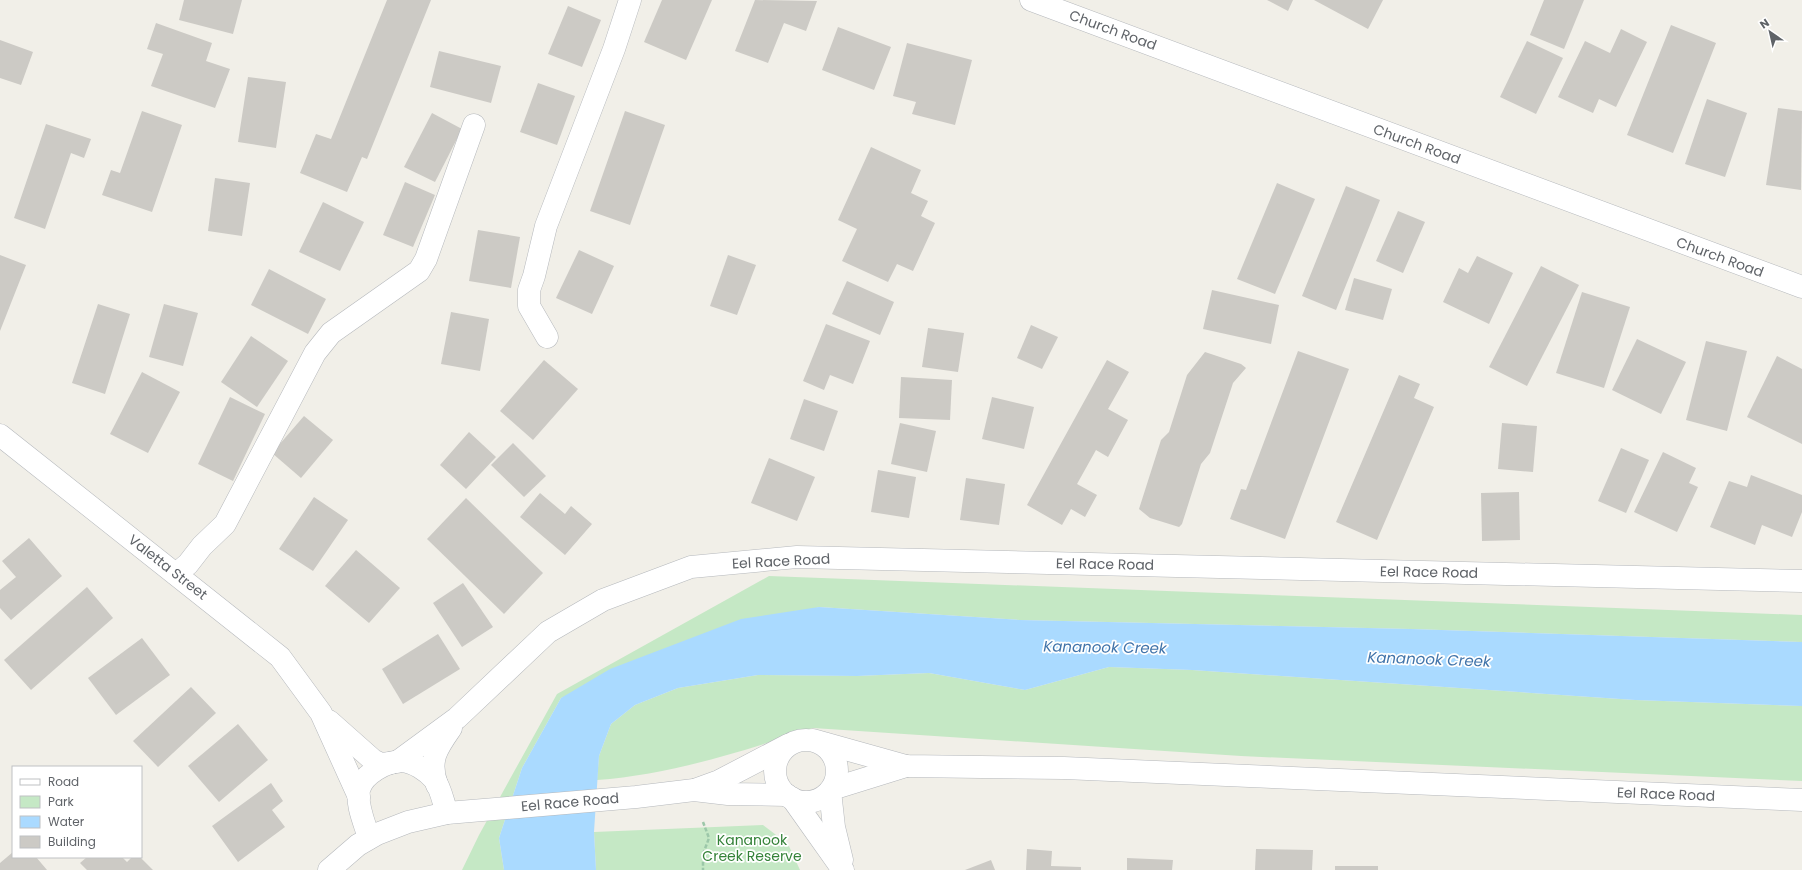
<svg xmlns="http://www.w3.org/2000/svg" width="1802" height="870" viewBox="0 0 1802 870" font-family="Poppins,sans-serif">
	<rect width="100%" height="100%" fill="#f1efe8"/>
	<g fill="#c5e8c5">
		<path d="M769,576l1033,39v27l-391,-13 -391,-9 -201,-13 -258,91 -39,70 -23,70 5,32h-42l17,-35 78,-141z"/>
		<path d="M1109,667l83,3 443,30 167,6v75l-561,-25 -428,-28c-69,23 -144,47 -216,52l2,-24 12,-32 24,-19 43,-17 80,-13 99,1 72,-3 96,17z"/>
		<path d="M763,825l25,19 12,26h-204l-2,-38z"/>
	</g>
	<path fill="#aadaff" d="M819,607l201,13 391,9 391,13v64l-167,-6 -443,-30 -83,-3 -84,23 -96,-17 -72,3 -99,-1 -80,13 -43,17 -24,19 -12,32 -5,76 2,38h-92l-5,-32 23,-70 39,-70 49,-29 131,-50z"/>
	<g fill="#cccac5">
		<path d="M184,0h58l-9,34 -54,-14z"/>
		<path d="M387,0h44l-64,159 -5,-2 -15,35 -47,-19 16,-39 15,5z"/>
		<path d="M662,0h50l-26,60 -42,-18z"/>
		<path d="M755,0l62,1 -11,30 -22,-8 -16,40 -33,-12z"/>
		<path d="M1267,0h26l-5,11z"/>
		<path d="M1314,0h69l-15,29z"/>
		<path d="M1544,0h40l-20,49 -34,-14z"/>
		<path d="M568,6l33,14 -19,47 -34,-13z"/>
		<path d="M156,23l56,20 -6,18 24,8 -15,39 -64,-22 12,-32 -16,-5z"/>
		<path d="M1671,25l45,18 -43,110 -46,-18z"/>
		<path d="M838,27l53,20 -17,43 -52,-20z"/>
		<path d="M1621,29l26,13 -31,65 -17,-8 -6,14 -35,-16 27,-56 25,12z"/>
		<path d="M0,40l33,12 -12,33 -21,-7z"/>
		<path d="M1527,41l36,17 -27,56 -36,-17z"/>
		<path d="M907,43l65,17 -17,65 -43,-11 4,-12 -23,-6z"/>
		<path d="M439,51l62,15 -10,37 -61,-16z"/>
		<path d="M248,77l38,5 -10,66 -38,-6z"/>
		<path d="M538,83l37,13 -18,49 -37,-13z"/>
		<path d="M1707,99l40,14 -22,64 -40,-13z"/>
		<path d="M1778,108l24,3 -1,79 -35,-5z"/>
		<path d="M142,111l40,14 -30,87 -50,-17 9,-25 9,3z"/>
		<path d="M625,111l40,14 -35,100 -40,-14z"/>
		<path d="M432,113l30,16 -27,53 -31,-15z"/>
		<path d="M46,124l45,15 -7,19 -13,-5 -26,76 -31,-11z"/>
		<path d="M871,147l50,23 -10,23 17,8 -7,15 14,7 -22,48 -16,-7 -9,18 -46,-21 15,-32 -19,-9z"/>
		<path d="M215,178l35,5 -8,53 -34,-5z"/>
		<path d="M405,182l30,13 -22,52 -30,-12z"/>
		<path d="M1277,183l38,16 -40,95 -38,-15z"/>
		<path d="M1346,186l34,14 -44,110 -34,-14z"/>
		<path d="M323,202l41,20 -24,49 -41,-19z"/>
		<path d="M1398,211l27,11 -22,51 -27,-12z"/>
		<path d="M478,230l42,7 -9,51 -42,-7z"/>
		<path d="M579,250l35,16 -22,48 -36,-16z"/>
		<path d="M0,255l26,10 -26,66z"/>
		<path d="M728,255l28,10 -19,50 -27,-9z"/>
		<path d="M1477,256l36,17 -24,51 -46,-22 16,-34 9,5z"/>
		<path d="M1541,266l38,19 -52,101 -38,-19z"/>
		<path d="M269,269l57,30 -18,35 -57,-29z"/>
		<path d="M1354,278l38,11 -9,31 -38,-10z"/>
		<path d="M847,281l47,21 -14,33 -48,-21z"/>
		<path d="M1212,290l67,15 -8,39 -68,-15z"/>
		<path d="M1582,292l48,15 -26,81 -48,-15z"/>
		<path d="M98,304l32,10 -25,80 -33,-11z"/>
		<path d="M164,304l34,9 -15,53 -34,-9z"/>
		<path d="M451,312l38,7 -9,52 -39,-7z"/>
		<path d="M826,324l44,17 -17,43 -23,-9 -6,15 -21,-9z"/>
		<path d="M1031,325l27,12 -16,32 -25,-11z"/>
		<path d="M928,328l36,5 -6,39 -36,-5z"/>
		<path d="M251,336l37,25 -31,46 -36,-25z"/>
		<path d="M1637,339l49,23 -25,52 -49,-24z"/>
		<path d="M1706,341l41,10 -20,80 -41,-11z"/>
		<path d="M1298,351l51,18 -64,170 -55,-20 11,-30 5,1z"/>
		<path d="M1205,352l36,12 5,4 -13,15 -23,70 -9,11 -19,60 -3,3 -29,-9 -11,-9 22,-69 8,-8 18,-57z"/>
		<path d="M1777,356l25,13v75l-55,-27z"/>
		<path d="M544,360l34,29 -45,51 -33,-29z"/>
		<path d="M1107,360l22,12 -21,37 20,11 -20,37 -12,-7 -19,34 20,11 -12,22 -14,-8 -9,16 -35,-20z"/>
		<path d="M142,372l38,20 -32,61 -38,-19z"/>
		<path d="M1399,375l21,9 -6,14 20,9 -57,133 -41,-18z"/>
		<path d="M901,377l51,3 -2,40 -51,-2z"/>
		<path d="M230,397l35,17 -32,67 -35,-17z"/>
		<path d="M992,397l42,10 -10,42 -42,-10z"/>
		<path d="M804,399l34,12 -14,40 -34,-12z"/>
		<path d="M304,416l29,24 -32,38 -29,-25z"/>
		<path d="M900,423l36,8 -9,41 -36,-8z"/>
		<path d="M1502,423l35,3 -4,46 -35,-3z"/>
		<path d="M469,432l27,25 -30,32 -26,-24z"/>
		<path d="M513,443l33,33 -22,21 -33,-32z"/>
		<path d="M1621,448l28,12 -23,53 -28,-12z"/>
		<path d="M1663,452l33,16 -7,15 9,4 -21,45 -43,-20z"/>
		<path d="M769,458l46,19 -18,44 -46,-18z"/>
		<path d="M878,470l38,7 -7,41 -38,-6z"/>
		<path d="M1751,475l51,20v17l-10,25 -30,-12 -7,20 -45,-18 19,-46 18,6z"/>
		<path d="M966,478l39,6 -6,41 -39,-5z"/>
		<path d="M1519,492l1,48 -38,1 -1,-48z"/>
		<path d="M540,493l25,21 6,-8 21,18 -27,31 -45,-38z"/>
		<path d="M314,497l34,23 -35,51 -34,-22z"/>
		<path d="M466,498l77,75 -39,41 -77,-75z"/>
		<path d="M29,538l33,38 -51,44 -11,-12v-18l16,-13 -14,-16z"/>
		<path d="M356,550l44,38 -31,35 -44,-37z"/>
		<path d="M463,583l30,44 -31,20 -29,-44z"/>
		<path d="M87,587l26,31 -82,72 -27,-30z"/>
		<path d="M438,634l22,35 -57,35 -21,-35z"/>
		<path d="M142,638l28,37 -54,40 -28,-37z"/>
		<path d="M191,687l25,26 -58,54 -25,-26z"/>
		<path d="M238,724l30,36 -49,42 -31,-36z"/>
		<path d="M271,783l12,18 -11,9 13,17 -47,35 -26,-36z"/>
		<path d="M1027,849l25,2 -1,15 30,1v3h-55z"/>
		<path d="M1256,849l57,1 -1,20h-57z"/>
		<path d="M13,852v5h23l11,13h-47v-7z"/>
		<path d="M87,857h35l5,5 5,-5h8l13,13h-66l-7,-7z"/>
		<path d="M1127,858l46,2 -1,10h-45z"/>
		<path d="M991,860l4,10h-30z"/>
		<rect x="1335" y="866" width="43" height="4"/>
	</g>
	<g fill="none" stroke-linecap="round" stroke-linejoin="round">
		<defs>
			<g id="minor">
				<path d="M1031,0l771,287"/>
				<path d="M547,337l-18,-31v-16l5,-14 12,-50 68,-177 16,-49"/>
				<path d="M0,435l280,222 41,56 38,84"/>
				<path d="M176,574l12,-10 14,-18 23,-22 90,-171 16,-20 88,-62 7,-12 48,-134"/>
				<path d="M329,721l44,39 8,4 10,-1"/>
				<circle cx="806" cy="771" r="31"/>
				<path d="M813,740l93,26 158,2 738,32"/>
				<path d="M397,762l60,-44 91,-86 55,-32 88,-33 106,-10 1005,24"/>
				<path d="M437,785c-9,-25 0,-37 14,-57"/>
				<path d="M697,789l22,-8 69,-36"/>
				<path d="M832,789l74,-23"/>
				<path d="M830,791l4,36 8,33"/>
				<path d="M792,798l51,72"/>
				<path d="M369,838c-4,-14 -13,-33 -10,-48 4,-16 28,-29 43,-29 12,1 25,10 32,18 7,9 9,23 13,34"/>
				<path d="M329,870l29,-25 19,-11 31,-12 39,-9 189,-16 58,-7 34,4 59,1"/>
			</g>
		</defs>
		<use href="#minor" stroke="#b5b8bc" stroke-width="23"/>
		<path stroke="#9cc7a9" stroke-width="2.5" stroke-dasharray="4 2" stroke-linecap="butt" d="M703,822l6,16 -6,16v16"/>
		<use href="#minor" stroke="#fff" stroke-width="22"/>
	</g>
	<g text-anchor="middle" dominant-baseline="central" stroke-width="3.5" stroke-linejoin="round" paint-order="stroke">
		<g font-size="14" fill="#5f6368" stroke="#fff">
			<text transform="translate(1113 30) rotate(20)">Church Road</text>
			<text transform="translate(1417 144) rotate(20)">Church Road</text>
			<text transform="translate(1720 257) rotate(20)">Church Road</text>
			<text transform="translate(781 561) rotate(-3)">Eel Race Road</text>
			<text transform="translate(1105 564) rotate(1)">Eel Race Road</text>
			<text transform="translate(168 567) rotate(38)">Valetta Street</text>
			<text transform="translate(1429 572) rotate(1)">Eel Race Road</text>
			<text transform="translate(1666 794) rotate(2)">Eel Race Road</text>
			<text transform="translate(570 802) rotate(-5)">Eel Race Road</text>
		</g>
		<g font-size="14" fill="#348238" stroke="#fff">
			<text x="752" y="840">Kananook<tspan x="752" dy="16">Creek Reserve</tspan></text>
		</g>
		<g font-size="15" font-style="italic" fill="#4174aa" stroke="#fff">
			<text transform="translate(1105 647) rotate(1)">Kananook Creek</text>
			<text transform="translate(1429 659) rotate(2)">Kananook Creek</text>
		</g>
	</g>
	<rect x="12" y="766" width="130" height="92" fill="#ffffff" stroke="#bfc1c3"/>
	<rect x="20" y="779" width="20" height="6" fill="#ffffff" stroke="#bfc1c3"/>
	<text x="48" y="786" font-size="12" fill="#5f6368">Road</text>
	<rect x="20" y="796" width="20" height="12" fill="#c5e8c5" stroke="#bfc1c3"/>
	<text x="48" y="806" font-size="12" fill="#5f6368">Park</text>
	<rect x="20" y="816" width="20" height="12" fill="#aadaff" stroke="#bfc1c3"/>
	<text x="48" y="826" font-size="12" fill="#5f6368">Water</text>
	<rect x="20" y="836" width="20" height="12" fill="#cccac5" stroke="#bfc1c3"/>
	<text x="48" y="846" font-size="12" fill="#5f6368">Building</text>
	<g transform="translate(1770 32) rotate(326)" stroke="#ffffff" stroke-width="3" paint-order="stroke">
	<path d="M0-3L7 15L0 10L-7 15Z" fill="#5f6368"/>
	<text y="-6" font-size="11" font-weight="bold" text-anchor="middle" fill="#5f6368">N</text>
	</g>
</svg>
